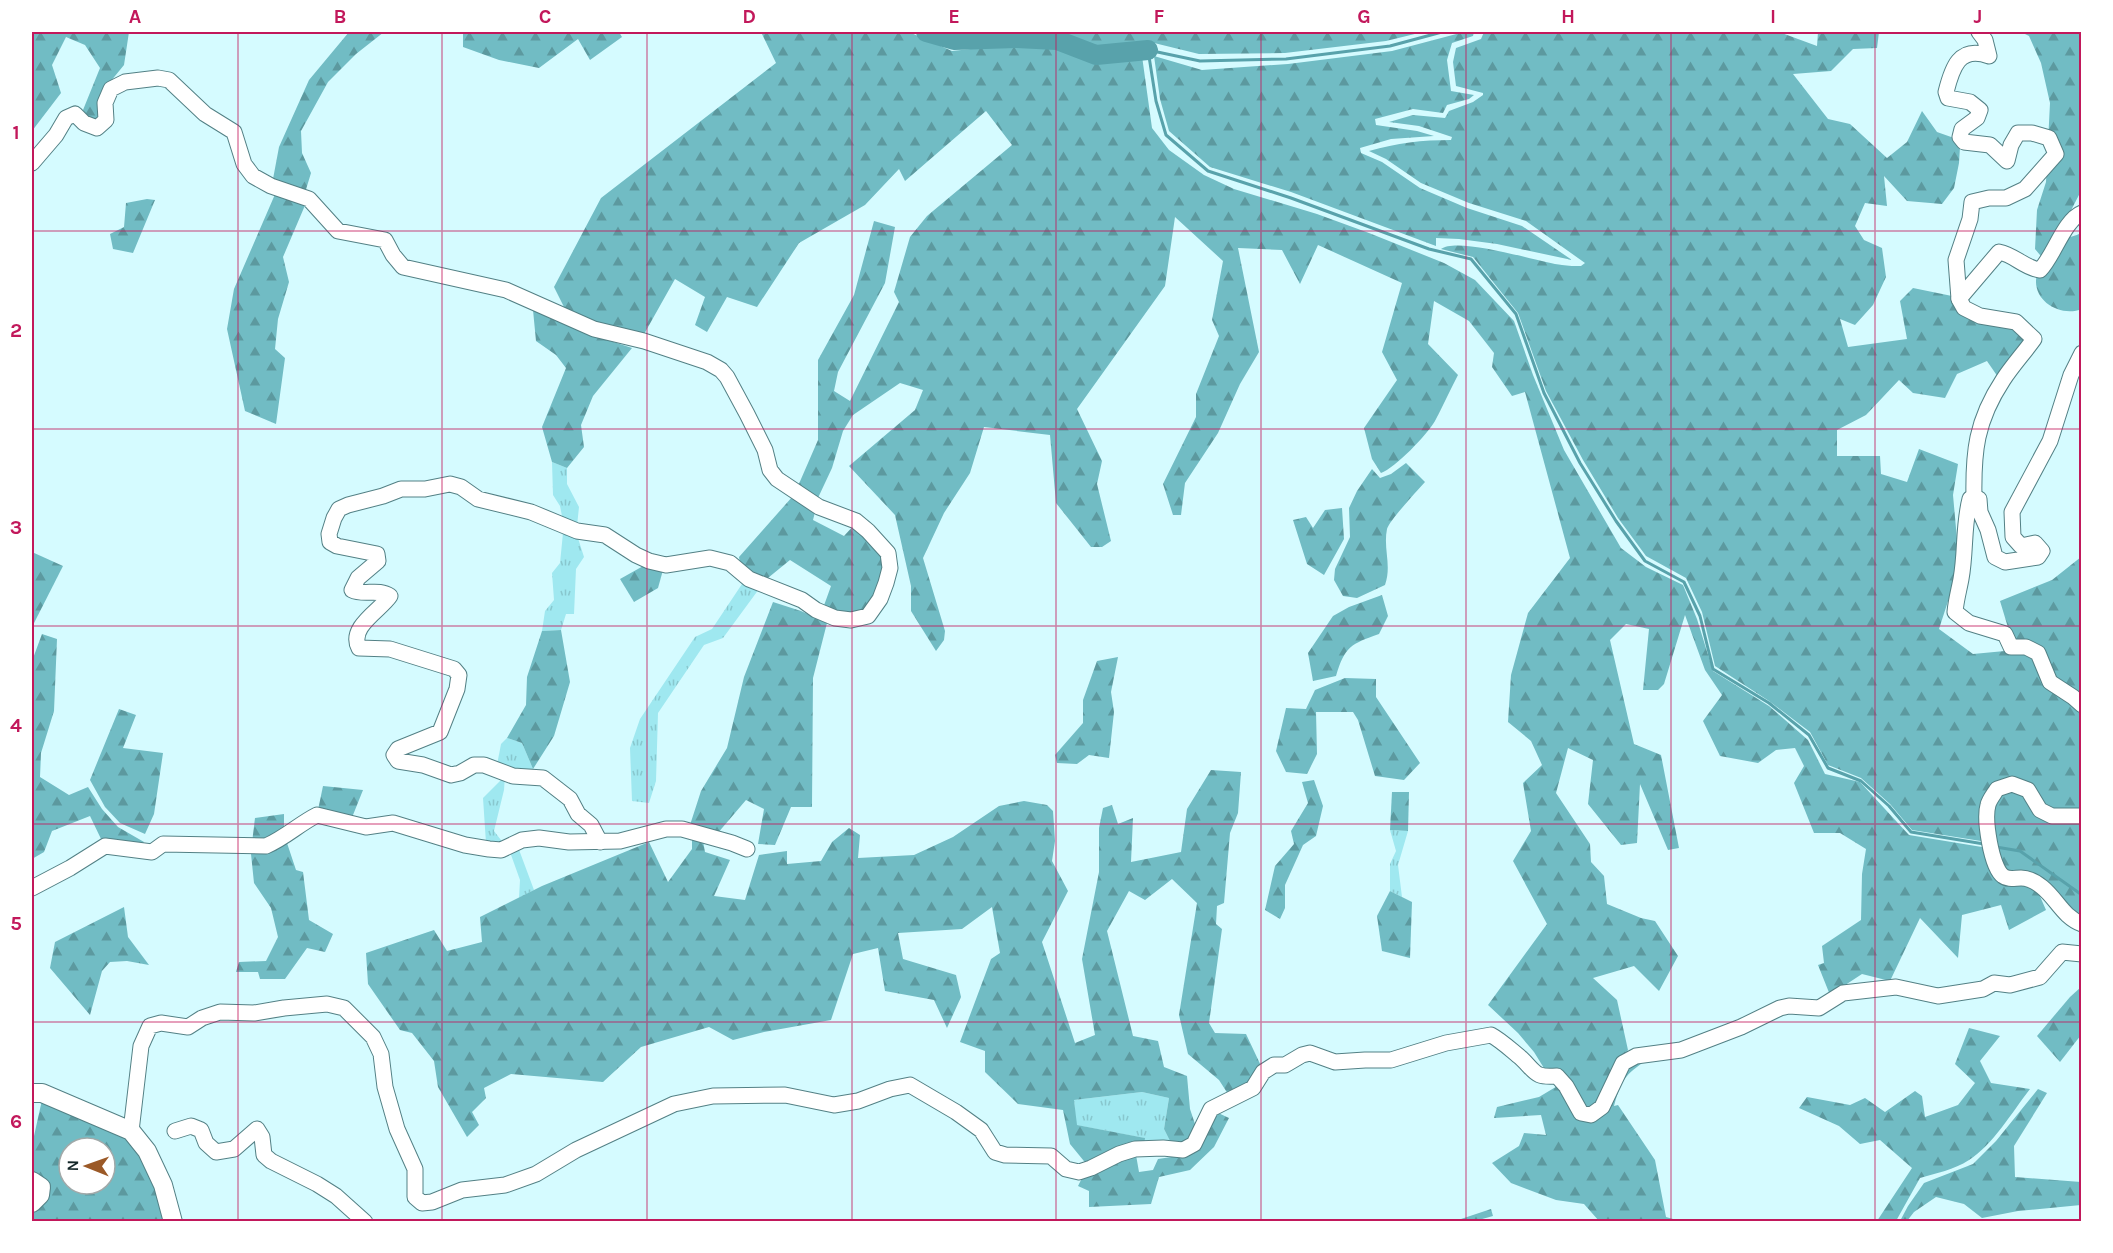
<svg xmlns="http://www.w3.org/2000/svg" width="2113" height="1253" viewBox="0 0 2113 1253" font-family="Karla,sans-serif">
	<defs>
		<pattern id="grass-tufts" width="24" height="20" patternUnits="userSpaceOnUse" patternTransform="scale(1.5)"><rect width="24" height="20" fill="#9fe8f0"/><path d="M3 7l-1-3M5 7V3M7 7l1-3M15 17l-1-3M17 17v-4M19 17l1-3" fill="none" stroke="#88c7ce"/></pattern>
		<pattern id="forest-firs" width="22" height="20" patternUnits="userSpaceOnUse" patternTransform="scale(1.5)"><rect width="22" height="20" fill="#71bcc4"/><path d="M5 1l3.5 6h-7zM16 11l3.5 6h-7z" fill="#5c999f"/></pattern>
	</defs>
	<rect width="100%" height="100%" fill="#d5fbff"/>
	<g fill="url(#grass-tufts)">
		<path d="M552,462l15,6v16l12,23 -2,19 -14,-5 -3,-15 -7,-11z"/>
		<path d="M563,533l14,2 7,22 -8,12 -2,45h-8l-5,16 -19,1 3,-20 9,-11 -2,-27 8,-10z"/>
		<path d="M744,581l15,8 -36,49 -19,7 -46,68 -2,68 -7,22 -17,-2 -2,-53 10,-29 55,-82 17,-8z"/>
		<path d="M507,738l15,5 11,26 -18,2 -18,-6 4,-21z"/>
		<path d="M505,776l-1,14 -10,41 10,13 -18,-1 -3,-45z"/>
		<path d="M1390,830l18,1 -10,34 4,32 -12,-6v-27l6,-13z"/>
		<path d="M518,847l16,43 -15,8 1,-18 -10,-28z"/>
		<path d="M1142,1092l27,6 -5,31 9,18 -29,-2v-7l-68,-13 -2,-25z"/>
	</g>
	<g fill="url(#forest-firs)" fill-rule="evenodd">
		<path d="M32,32h97l-5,33 -18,22 -6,32h-13l-4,-9 17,-42 -15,-23 -19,-8 -14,28 9,28 -29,38z"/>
		<path d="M349,32h35l-28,22 -28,28 -27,49 1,22 9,20 -7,23 -31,-17 6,-32 30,-67z"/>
		<path d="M463,32h156l3,5 -32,23 -12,-21 -39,29 -40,-8 -36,-13z"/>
		<path d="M761,32h148l43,19 37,-4 36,-1 28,1 41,13 48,-4 10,72 17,22 35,25 30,14 83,25 52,19 75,30 31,17 39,41 19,54 31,75 57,98 25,19 37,18 14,34 16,52 56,35 39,34 17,34 35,8 49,53 79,13 1,15 46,22 11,25 -37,20 -8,-25 -39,10 -4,43 -38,-40 -30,63 -28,-7 -32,21 -12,-30 6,-2 -2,-17 39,-26 1,-46 4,-25 -26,-16h-26l-20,-50 10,-17 -9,-18 -19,2 -18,13 -38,-7 -17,-35 19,-26 -17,-25 -20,-55 -21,69 -6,6h-15l6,-61 -23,-5 -16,16 24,104 27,11 18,93 -11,2 -28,-66 -3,59 -16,2 -33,-41 5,-44 -25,-12 -12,45 34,51 1,18 13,14 3,28 34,14 14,3 23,35 -19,35 -25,-25 -41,12 24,22 11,50 -14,18 -17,37 -11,4 -39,-36 -13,-21 -16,-19 -30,-28 59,-81 -34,-63 18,-30 -8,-48 19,-18 -11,-24 -23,-19 3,-47 17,-62 42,-55 -45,-166 -13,4 -20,-29 2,-14 -25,-32 -35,-20 -6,43 30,31c-8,15 -15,31 -23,46 -8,14 -40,47 -54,52l-9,-14 -8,-31 33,-48 -15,-28 20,-69 -84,-38 -18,39 -18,-34 -44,-2 21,104 -19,32 -22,49 -33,50 -4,32h-8l-10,-31 33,-67v-23l23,-58 -7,-16 11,-59 -48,-44 -10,69 -88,123 25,52 -5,23 14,57 -9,6h-11l-35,-44 -6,-68 -66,-8 -14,46 -26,40 -21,45 22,73 -1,9 -8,11 -25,-40v-25l-16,-71 -46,-49 66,-56 8,-20 -23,-7 -47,32 -10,16 -11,37 -15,32 -19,-14 20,-46v-80l36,-65 20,-74 21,6 -10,56 -47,89 -4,19 16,10 49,-99 -5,-10 16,-55 17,-21 85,-71 -26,-34 -81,70 -6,-12 -34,36 -66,38 -42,64 -30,-10 -20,35 -12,-7 10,-28 -30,-18 -32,57 -76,-23 -13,-26 47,-89 175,-135z"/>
		<path d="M943,32h480l-37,9 -101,12 -86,1 -53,-13 -52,8 -40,-14 -100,-1z"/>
		<path d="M1464,32h10l-1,4 -21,7 -5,17 4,31 23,4 -5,4 -22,6 -4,8 -30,-4 -38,10 1,6 41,6 17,5 -43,3 -31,9 1,5 21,9 38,26 47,20 55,18 50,34 -75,-16 -38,-5 -23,-1v8l-145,-54 -81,-25 -41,-36 -9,-32 -6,-43 48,14 86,-6 104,-13z"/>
		<path d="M1484,32h295l38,14 1,-14h61l-2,16 -24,1 -22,22 -38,3 35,45 22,5 37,34 20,-16 15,-31 15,21 17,6 6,9 -1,16 -5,25 -12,16 -35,-3 -23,-25 3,30 -22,-3 -10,23 9,14 18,8 4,29 -13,28 -18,20 -15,-6 8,28 59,-8 -7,-38 13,-13 39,8 62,29 16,14 -30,41 -13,-19 -30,13 -12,24 -32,-5 -14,-13 -33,35 -29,15v26h43l1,18 26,8 12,-33 39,15 -5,31 5,55 -1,28 -7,17 -11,34 34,25 53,-5 55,59v106h-29l-15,-15 -43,-15 -7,58 -75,-12 -22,-26 -29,-26 -33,-13 -18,-33 -41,-31 -54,-35 -13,-54 -16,-34 -40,-22 -28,-38 -35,-58 -37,-69 -28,-78 -45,-56 -32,-8c17,-13 97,13 121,16 6,1 13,1 19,1l4,-3 -59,-42 -57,-18 -48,-20 -35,-24 -17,-8c28,-8 53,-11 82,-11l1,-3 -33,-11 -30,-4 24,-7 32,3 4,-7 24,-9 10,-7v-2l-27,-7 -3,-24 3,-14 25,-9z"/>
		<path d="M2021,32h60v159l-36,70 -10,-12 2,-39 9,-28 4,-79 -9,-40 -12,-27z"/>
		<path d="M276,192l30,11 -23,54 6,25 -11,37 -3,30 10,9 -9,66 -31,-13 -18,-82 7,-40z"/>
		<path d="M147,199l8,1 -22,53 -20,-4 -3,-15 14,-7 2,-24z"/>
		<path d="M2081,233l1,76c-22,9 -52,-9 -45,-35 2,-6 21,-30 26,-34 5,-3 13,-4 18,-7z"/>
		<path d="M533,310l53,23 46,15 -39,48 -12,29 3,22 -17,21 -15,-6 -10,-35 24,-59 -10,-13 -20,-14z"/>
		<path d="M1406,463l19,19c-8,9 -36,39 -38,47 -4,20 5,36 -2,56l-28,13 -14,-2 -9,-16 1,-11 15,-32 -1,-29 8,-17 15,-22 8,9 11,-4z"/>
		<path d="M793,496l23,12 -3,12 31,16 12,-13 25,25 7,20 -18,42 -20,7 -28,-6 9,-25 -41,-26 -27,22 -22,-12 -2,-13z"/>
		<path d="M1342,508l2,31 -20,36 -17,-11 -14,-44 13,-3 7,11 12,-18z"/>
		<path d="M32,552l31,14 -31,61z"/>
		<path d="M2081,557v145l-28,-21 -6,-18 -34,-19 -13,-43 52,-21z"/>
		<path d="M645,565l18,5 -5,18 -24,14 -14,-23z"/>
		<path d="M1382,595l6,21 -9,18c-28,10 -34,12 -43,42l-23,5 -5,-28 25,-37 16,-9z"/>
		<path d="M773,602l28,9 26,12 -14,55 -1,129h-21l-16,38 -17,-1 6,-35 -18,-9 -29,34 -27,-9 11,-34 26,-43 17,-71z"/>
		<path d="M561,630l9,52 -16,54 -21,33 -11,-26 -15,-5 19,-33 1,-28 15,-46z"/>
		<path d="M42,634l15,5 -3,72 -13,42 -1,24 29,18 19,-8 14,22 16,18 26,15 -5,7 -37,-8 -12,-25 -38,15 -8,21 -12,7v-198z"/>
		<path d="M1118,657l-7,35 3,20 -5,46 -20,-3 -12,9 -20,-1 -2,-8 28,-32v-23l14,-39z"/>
		<path d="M1345,678l31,1v18l44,66 -16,17 -29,-4 -17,-56 -5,-8h-37l1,42 -10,20 -21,-2 -10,-21 10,-43 20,1 9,-19z"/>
		<path d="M119,709l17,6 -13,33 40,5 -9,61 -9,20 -25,-11 -15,-16 -15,-27z"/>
		<path d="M1211,770l30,2 -3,41 -8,20 -6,70 -7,3 -1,18 6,5 -13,94 6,10 31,1 16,34 -14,19 -20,7 -9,-14 -31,-26 -9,-39 18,-112 -25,-24 -27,21 -16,-9 -22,40 26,105 25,5 6,26 23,9 3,33 7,21 -7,12 -17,5 -9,-18 5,-31 -27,-6 -68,8 3,25 68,13 -1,7 -56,21 -18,-22 -7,-34 -45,-6 -33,-32v-21l-25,-9 31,-83 9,-6 -8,-46 -30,22 -64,4 5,26 53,16 5,22 -14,31 -13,-28 -49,-9 -7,-43 -25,6 -22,66 -67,12 -31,8 -24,-13 -68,20 -38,35 -92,-8 -27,14 2,10 -14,14 7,13 -12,12 -29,-50 -4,-26 -22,-28 -12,-3 -32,-46 -2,-31 68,-23 13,21 35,-9 -2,-25 62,-31 107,-44 19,40 24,-33v-10l11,2 2,11 25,8 -16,36 31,4 14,-45 28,-4v13l34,-3 11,-19 17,-14 11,7 -2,23 56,-3 39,-18 46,-31 25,-5 23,4 6,6 2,30 -3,20 16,30 -26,51 33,101 20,-8 -13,-76 17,-87v-44l4,-20 9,-3 6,19 15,-6 -2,44 50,-10 6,-43z"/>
		<path d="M1314,780l9,26 -7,30 -13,9 -18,40v23l-5,11 -15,-9 10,-44 19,-22 -3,-13 17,-28 -6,-21z"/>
		<path d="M323,786l40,4 -12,30 -33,-10z"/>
		<path d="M2005,788l21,9 8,12 47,11v99l-21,-21 -53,-23 -9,-10 -7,-57z"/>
		<path d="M1392,792h17l-1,39 -18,-1z"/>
		<path d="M284,814v21l-32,8 3,-25z"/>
		<path d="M287,843l9,27 7,2 6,48 24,14 -8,18 -18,-4 -22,31h-25l-2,-7h-22l3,-10 27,-1 12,-24 -7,-29 -17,-25 -3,-29 17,-4z"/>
		<path d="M1390,891l22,11 -2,56 -28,-7 -5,-35z"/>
		<path d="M124,907l4,30 21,28 -22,-4 -17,1 -8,9 -12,44 -40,-47 5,-26z"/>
		<path d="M2081,987v48l-21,27 -23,-26 33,-39z"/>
		<path d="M1969,1028l31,8 -20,25 11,22 39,6c-18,23 -37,56 -61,71 -15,10 -33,13 -49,18l-24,43h-19l35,-53 -32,-28 -20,4 -21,-18 -40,-18 8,-11 43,8 15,-7 20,14 30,-21 7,5 3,21 33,-12 17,-22 -20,-19z"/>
		<path d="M1652,1056c-25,18 -30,20 -38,50l4,-1 37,55 11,57 14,4h-81l-15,-17 -28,-4 -45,-17 -19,-20 27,-17 5,-13 22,2 -5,-20 -47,3 3,-11 42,-10 20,-12 33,33 33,-54z"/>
		<path d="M2038,1089l9,4 -33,53 1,31 66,5v23l-63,6 -36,7 -18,-14 -28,-7 -22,15 -7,9h-7l8,-15 16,-23 49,-19 23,-23z"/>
		<path d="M42,1100l86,39 28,41 12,41h-136v-76zM69,1148h36v36h-36z"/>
		<path d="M1214,1111l15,7 -15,29 -24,23 -31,7 -8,27 -62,3v-16l-11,-5 6,-12 52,-19 3,17 14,-2 5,-11 20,-3z"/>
		<path d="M1491,1209l2,7 -18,5h-20z"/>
	</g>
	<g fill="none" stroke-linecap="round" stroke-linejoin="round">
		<g stroke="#58a2ab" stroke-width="3">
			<path d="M1442,32l-52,14 -104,13 -86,2 -52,-11 8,51 10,34 42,36 83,27 138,51 42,10 45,55 28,79 36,70 36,58 29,40 39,21 16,34 13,53 56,34 40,32 19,33 33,13 28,25 22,26 73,12"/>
			<path d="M1996,847l24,4 62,44"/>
		</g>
		<path stroke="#58a2ab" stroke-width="20" d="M926,32l28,8 62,-2 41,2 39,15 52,-5"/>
		<defs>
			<g id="minor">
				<path d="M32,163l24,-28 10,-17 9,-4 9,9 13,5 9,-8 -1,-17 6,-14 14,-7 33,-4 11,2 36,34 29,18 10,32 9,12 18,10 38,13 29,32 47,9 8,15 10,12 103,23 88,39 50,12 63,21 14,8 6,7 20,37 18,36 5,20 7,9 42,28 37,14 12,10 20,22 2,15 -4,15 -6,16 -12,17 -17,4 -16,-2 -19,-8 -14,-10 -53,-21 -19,-16 -20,-5 -44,7 -17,-4 -13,-6 -31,-20 -28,-4 -46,-19 -53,-13 -17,-12 -11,-3 -25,5h-24l-18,7 -35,9 -9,4 -5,9 -5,16 1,8 7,4 40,8 1,7 -20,17 -6,12c12,6 26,-2 38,6 -9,14 -42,31 -31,52l31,1 64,20 5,6 -2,14 -17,43 -42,17 -4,6 4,6 25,4 28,10 9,-2 14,-8h10l29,11 30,2 27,21 8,15 13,11 9,17"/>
				<path d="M1959,299l40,-47c16,3 25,16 41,18 14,-14 24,-50 42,-57"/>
				<path d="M2082,353l-11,22 -21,66 -38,71 1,25 8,9 14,-3 7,8 -4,6 -33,5 -10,-5 -7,-27 -8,-18 -1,-13h-9c-7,27 -4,53 -9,80 -2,11 -5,21 -6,33l14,11 36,11 6,13h15l12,6 12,29 23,15 9,8"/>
				<path d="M1974,499c-1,-47 2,-78 29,-119 9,-14 21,-27 31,-41l-18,-17 -36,-6 -16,-8 -5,-9 -3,-39 14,-41 2,-17 17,-4h17l19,-9 31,-35 -7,-16 -17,-5h-14l-7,12 -4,16 -17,-16 -26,-3 -4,-5 2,-8 15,-11 3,-8 -10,-8 -22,-4 -2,-6c6,-24 13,-47 43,-36l-4,-16 -6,-8"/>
				<path d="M2082,816h-30l-12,-6 -12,-20 -16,-6 -15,5c-3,5 -8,11 -9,16 -4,14 3,62 15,71 5,4 12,2 18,2 7,0 15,4 21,9 15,12 21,30 40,37"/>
				<path d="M32,888l38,-20 35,-22 47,6 11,-8 103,2c19,-8 33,-22 51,-31l49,12 27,-4 72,22 24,4 12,1 21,-10 17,-2 30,4 51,-1 46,-12h16l50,14 15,6"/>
				<path d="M131,1131l10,-85 9,-20 11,-3 27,4 14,-9 18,-6 34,1 30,-5 43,-4 17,4 29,29 8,17 4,33 12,42 18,40v28l7,6 10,-1 30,-12 43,-5 31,-11 40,-24 98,-46 39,-8 72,-1 49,10 24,-4 32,-12 20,-4 46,27 25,18 14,22 10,3 46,1 15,13 13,3 12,-4 28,-14 16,-5 28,-1 20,2 11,-6 17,-35 42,-21 10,-16 11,-7h11l17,-10 8,-2 25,9 30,-2h26l55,-17 45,-8c11,6 20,15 30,23 15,14 13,20 36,18l9,10 15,27 10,2 11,-8 21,-44 13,-7 45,-6 60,-23 39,-19 9,-2 30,2 24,-15 53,-6 42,9 45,-7 11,-6 16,2 30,-8 22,-25 20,2"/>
				<path d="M175,1131l16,-5 10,4 5,13 10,9 18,-3 23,-20 5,8 2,18 7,6 46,23 19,12 29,26"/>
			</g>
			<g id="major">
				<path d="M32,1093h10l89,38 16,20 16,34 10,37"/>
				<path d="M32,1181l9,6 -1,8 -8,8"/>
			</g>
		</defs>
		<use href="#minor" stroke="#538085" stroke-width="17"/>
		<use href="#major" stroke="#538085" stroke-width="20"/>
		<use href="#minor" stroke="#fff" stroke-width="15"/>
		<use href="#major" stroke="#fff" stroke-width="18"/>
	</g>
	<path fill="none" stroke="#c2185b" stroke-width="1.5" stroke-opacity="0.55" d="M238,32v1190M442,32v1190M647,32v1190M852,32v1190M1056,32v1190M1261,32v1190M1466,32v1190M1671,32v1190M1875,32v1190M32,231h2050M32,429h2050M32,626h2050M32,824h2050M32,1022h2050"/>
	<rect width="2113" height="1253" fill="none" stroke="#ffffff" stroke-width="66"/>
	<g transform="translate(87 1166) rotate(271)"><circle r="28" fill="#ffffff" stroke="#a1a9a9" stroke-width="1.5"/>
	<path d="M0-4.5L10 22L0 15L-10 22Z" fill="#9b5927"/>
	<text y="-9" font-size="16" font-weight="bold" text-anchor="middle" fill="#142729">N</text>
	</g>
	<rect x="33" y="33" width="2047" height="1187" fill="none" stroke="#c2185b" stroke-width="2"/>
	<g font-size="20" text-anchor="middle" font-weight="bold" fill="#c2185b">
		<text x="135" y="23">A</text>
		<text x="340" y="23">B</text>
		<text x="545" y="23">C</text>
		<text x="749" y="23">D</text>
		<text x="954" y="23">E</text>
		<text x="1159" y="23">F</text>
		<text x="1364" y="23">G</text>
		<text x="1568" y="23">H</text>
		<text x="1773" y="23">I</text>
		<text x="1978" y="23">J</text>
		<text x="16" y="139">1</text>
		<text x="16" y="337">2</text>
		<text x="16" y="534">3</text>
		<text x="16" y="732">4</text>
		<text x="16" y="930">5</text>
		<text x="16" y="1128">6</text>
	</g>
</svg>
